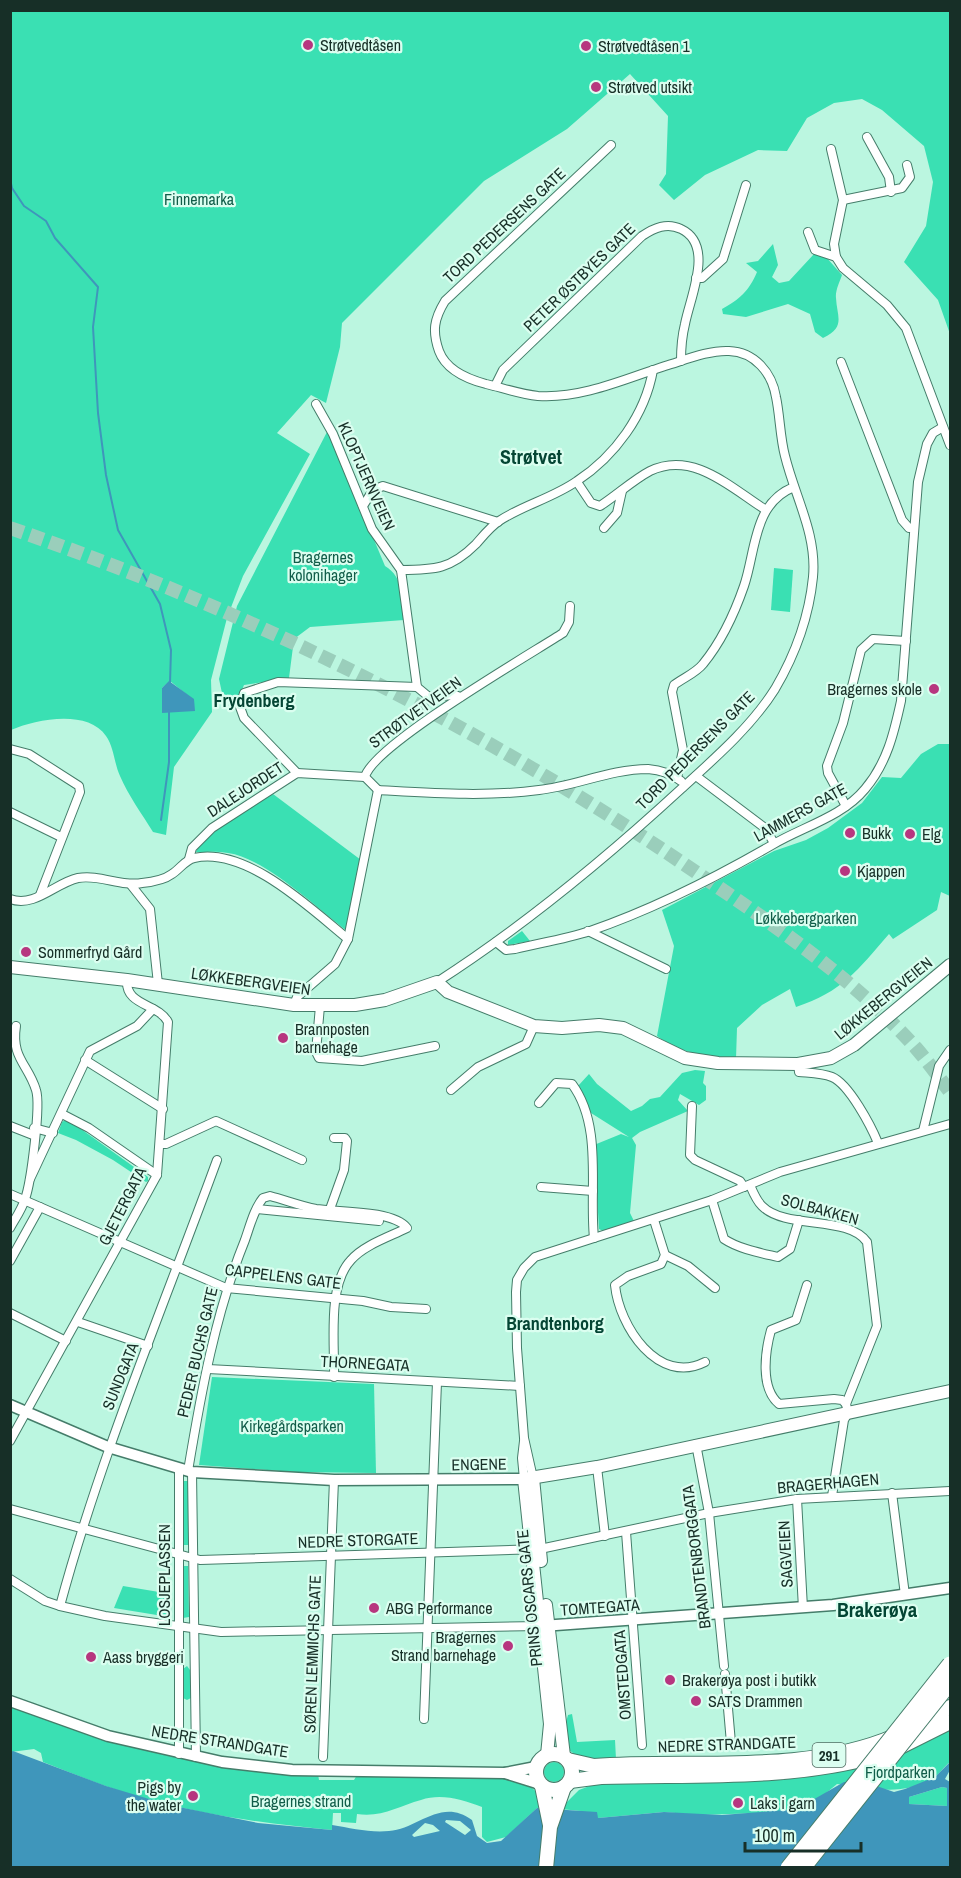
<svg xmlns="http://www.w3.org/2000/svg" width="961" height="1878" viewBox="0 0 961 1878" font-family="'Archivo Narrow',sans-serif">
	<rect width="100%" height="100%" fill="#bbf6e0"/>
	<g fill="#3ae0b3" fill-rule="evenodd">
		<path d="M11,11h939v323l-12,-34 -34,-38 22,-36 7,-44 -9,-36 -42,-36 -20,-11 -28,4 -27,15 -20,33 -29,-1 -53,25 -31,25 -15,-15 7,-11 2,-58 -38,-42 -63,55 -83,52 -142,142 -2,24 -14,56 -15,-8 -34,38 33,21 -67,122 -16,42 -16,62 1,32 -38,55 -8,68 -13,-3c-11,-18 -25,-37 -33,-56 -6,-13 -6,-29 -14,-40 -18,-27 -70,-17 -95,-6zM170,681l21,17 -29,15v-25z"/>
		<path d="M773,244l5,21 -6,12 7,6 10,-2 25,-27 12,3 16,18c-2,6 -7,16 -6,23 1,19 10,29 -13,40l-8,-6 -5,-18 -22,-10 -42,13 -23,-3 -1,-5c17,-9 27,-18 35,-37l-11,-9 12,-2z"/>
		<path d="M328,430l57,136c19,11 17,34 19,54l-94,7 -16,12 -5,39 -45,7 -7,17 -15,-9 -3,-14 18,-73z"/>
		<path d="M774,568l19,2 -3,42 -19,-2z"/>
		<path d="M938,744h12v152l-9,-4 -4,18 -44,29 -4,-5c-31,36 -47,58 -93,73l-6,-18 -28,16 -25,23 -1,31c-31,-3 -54,-5 -79,-23l17,-90 -12,-36 112,-59 32,-11 22,-12 34,-25 20,-26 19,1 20,-24z"/>
		<path d="M273,794l88,66 -14,71c-30,-23 -82,-73 -119,-78 -10,-2 -22,-1 -32,-1 9,-23 56,-45 77,-58z"/>
		<path d="M522,931l8,10 -22,4v-4z"/>
		<path d="M695,1070l10,1 -2,12 3,3v14l-7,5 -19,-11 -2,6 10,11 -48,21 -8,6 4,7 -6,68 5,10 -32,8 -4,-2 -5,-84 27,-11 8,3 -38,-24 -13,-27 11,-12 8,10 34,27 11,-5 8,-7 10,-2 22,-24z"/>
		<path d="M67,1119l81,58v4l-2,1 -33,-22 -37,-20 -18,-7 4,-11z"/>
		<path d="M212,1377l162,7 2,89 -82,-1 -95,-7z"/>
		<path d="M182,1481h6l1,64h-6z"/>
		<path d="M182,1566h6l1,51 -6,1z"/>
		<path d="M123,1586l48,8 -2,23 -55,-9z"/>
		<path d="M187,1666l3,4 1,28 -4,2 -4,-2v-29z"/>
		<path d="M10,1705c31,11 60,24 91,33 70,22 144,34 217,36l1,6h35l3,-5c38,0 143,-6 172,11 9,5 12,13 15,22h-7l-31,29 -19,5 -5,-5v-30c-20,-7 -40,-14 -61,-7 -22,6 -40,18 -64,14l-1,9 -15,-1v-9h-8l-1,17c-62,-6 -124,-14 -185,-31 -35,-9 -70,-24 -104,-37l-2,-9 -7,-4 -23,3z"/>
		<path d="M572,1714l5,28 38,-2 1,19c-19,2 -33,4 -48,-10l-2,-27 2,-7z"/>
		<path d="M950,1728v34c-6,4 -10,12 -17,16 -30,19 -63,10 -96,6l-17,14 -23,11 -37,4 -61,2 -35,-3 -66,6 -17,-7 -21,-2 19,-19 21,-8 94,-2z"/>
		<circle cx="554" cy="1772" r="10"/>
		<path d="M942,1787l5,1v18l-38,-2v-7z"/>
	</g>
	<g fill="#3f96bb" fill-rule="evenodd">
		<path d="M169,681l25,18 1,12 -33,2v-25z"/>
		<path d="M13,1751l93,35 63,19 89,18 74,7v-5c19,3 38,8 57,6 29,-2 52,-34 83,-11l5,16 10,7 14,-2 36,-33 60,4 1,6 66,-6 58,3 75,-6 47,-27 24,1 26,9 11,-3 30,-12 15,-15v8l-5,9 5,3v85h-939l-1,-115zM942,1787l5,1v18l-38,-2v-7zM446,1820l14,1 11,9 -6,5 -20,-13zM425,1823l8,2 7,6 -26,6 -2,-2z"/>
	</g>
	<g fill="none" stroke-linecap="round" stroke-linejoin="round">
		<g stroke="#3f96bb" stroke-width="2">
			<path d="M10,31l1,-2"/>
			<path d="M10,179l2,9 12,18 22,15 9,17 43,49 -5,40 5,86 8,62 12,55 42,74 11,46 -1,33"/>
			<path d="M161,820l8,-58v-52"/>
		</g>
		<path stroke="#9acebb" stroke-width="14" stroke-dasharray="14 7" stroke-linecap="butt" d="M10,528c238,82 462,194 671,334 81,55 169,112 235,186 12,14 23,29 34,44"/>
		<defs>
			<g id="minor">
				<path d="M867,137l22,40 2,15"/>
				<path d="M831,149l12,51 -9,44 2,13 7,11 44,37 19,23 44,117"/>
				<path d="M843,200l59,-12 8,-11 -3,-12"/>
				<path d="M808,232l7,18 21,7"/>
				<path d="M696,278h6l21,-19 23,-74"/>
				<path d="M841,362l61,158 7,8h4"/>
				<path d="M495,386l8,-16 139,-134c12,-8 25,-14 39,-7 34,16 9,68 4,95 -3,12 -4,24 -4,37"/>
				<path d="M316,404l17,30 39,95 29,41 16,117 12,10 26,-2 5,2"/>
				<path d="M577,482l14,21 9,3c17,-11 33,-26 50,-35 43,-21 81,17 116,39"/>
				<path d="M363,506l10,-16 10,-4 115,36"/>
				<path d="M604,528l13,-15 5,-22"/>
				<path d="M401,570c34,0 50,-1 75,-26 7,-8 14,-17 23,-23 24,-16 54,-23 78,-40 38,-25 68,-66 76,-111"/>
				<path d="M10,749l19,5 50,32 1,6 -40,103"/>
				<path d="M297,773l-53,-55 -4,-11 4,-14 34,-11 139,5"/>
				<path d="M696,776l69,52 9,15"/>
				<path d="M677,778l6,-28 -11,-58 2,-7c9,-7 22,-12 29,-21 18,-22 32,-52 41,-78 12,-35 9,-83 50,-99"/>
				<path d="M378,790c54,3 108,7 161,0 36,-4 72,-21 109,-21 12,1 24,5 33,12"/>
				<path d="M378,790l-13,-13c7,-31 164,-122 198,-144l6,-11 1,-16"/>
				<path d="M846,806l-18,-33 -1,-7 16,-43 18,-73 12,-11 33,2"/>
				<path d="M10,812l51,25"/>
				<path d="M189,859l3,-11 20,-20 85,-55 68,4"/>
				<path d="M131,885l19,24 8,75"/>
				<path d="M10,899c25,9 45,-16 68,-21 22,-4 43,9 64,5 10,-1 22,-3 30,-9 8,-5 13,-14 22,-16 52,-12 117,51 154,81"/>
				<path d="M588,931l78,38"/>
				<path d="M496,942l10,8 9,-1c25,-6 51,-10 75,-18 64,-22 123,-52 182,-86 30,-18 70,-28 93,-56 22,-26 29,-56 36,-88l17,-219 9,-38 6,-11 10,-6"/>
				<path d="M437,982c87,-56 168,-123 244,-193 33,-30 70,-62 94,-100 20,-34 34,-72 38,-112 4,-43 -18,-80 -28,-121 -5,-19 -5,-40 -9,-59 -4,-24 -21,-45 -47,-46 -20,-1 -44,9 -64,15 -40,13 -84,33 -127,30 -18,-2 -35,-8 -52,-12 -19,-5 -40,-14 -47,-33 -7,-20 -5,-32 6,-50l166,-156"/>
				<path d="M294,1005l3,-8 38,-33 13,-25 30,-149"/>
				<path d="M320,1006l-4,46 3,6 43,3 73,-15"/>
				<path d="M85,1060l78,49"/>
				<path d="M798,1064l1,8c10,1 23,1 33,5 17,7 39,49 46,66"/>
				<path d="M451,1090l27,-23 48,-23 8,-18"/>
				<path d="M539,1103l17,-20 16,1c31,42 17,105 22,154"/>
				<path d="M692,1106l-2,49 5,5 45,21 4,6"/>
				<path d="M62,1114l27,14 68,47"/>
				<path d="M10,1126l23,9"/>
				<path d="M34,1128l19,5"/>
				<path d="M923,1131l16,-65 11,-16"/>
				<path d="M160,1144h6l50,-23 86,39"/>
				<path d="M30,1179l60,-128 47,-25 16,-17"/>
				<path d="M750,1185c3,7 6,15 12,21 24,24 86,9 105,36l10,84 -31,78 2,9 -4,7 -12,76"/>
				<path d="M541,1187l52,4"/>
				<path d="M10,1194l216,94 137,13 28,6 35,2"/>
				<path d="M712,1200l12,39c15,10 37,14 54,18l12,-8 9,-29"/>
				<path d="M257,1209l122,12"/>
				<path d="M330,1209l14,-39 3,-29 -2,-3h-11"/>
				<path d="M654,1220l11,35 -4,9 -33,12 -13,9c4,41 43,101 90,77"/>
				<path d="M10,1228c5,-9 12,-19 15,-29 6,-16 16,-94 11,-109 -8,-26 -25,-32 -20,-64"/>
				<path d="M665,1255l23,11 27,22"/>
				<path d="M10,1261l30,-54"/>
				<path d="M807,1285l-11,35 -25,10c-6,22 -11,58 8,74l55,-5 8,1 4,4"/>
				<path d="M10,1313l56,28"/>
				<path d="M78,1322l70,24"/>
				<path d="M208,1369l312,17"/>
				<path d="M10,1441l147,-266 11,-153c-10,-19 -43,-16 -41,-42"/>
				<path d="M524,1441l-2,17 2,21"/>
				<path d="M696,1444l13,69 15,153"/>
				<path d="M597,1467l8,69"/>
				<path d="M179,1468v286"/>
				<path d="M188,1471c13,-78 27,-157 57,-231 5,-14 9,-31 18,-42l7,-2c15,4 31,10 46,13 22,3 77,1 91,19 -18,9 -43,17 -56,32 -24,25 -16,84 -17,117"/>
				<path d="M192,1472l4,285"/>
				<path d="M533,1478l-9,-40 -7,-90 -1,-56 1,-12 7,-12 11,-11 177,-57 68,-28 170,-48"/>
				<path d="M892,1493l13,102"/>
				<path d="M797,1499l6,109"/>
				<path d="M10,1509l190,51 340,-11 169,-36 88,-14 153,-8"/>
				<path d="M626,1532l16,213"/>
				<path d="M10,1579l35,22 15,5 45,10 116,16 319,-6"/>
				<path d="M60,1606c41,-152 103,-298 157,-446"/>
				<path d="M725,1674l6,69"/>
				<path d="M424,1719l13,-337"/>
				<path d="M323,1757l11,-277"/>
			</g>
			<g id="tertiary">
				<path d="M10,1405l98,42 84,25 142,8 190,-1"/>
				<path d="M542,1626l291,-21 117,-17"/>
				<path d="M10,1701l98,35 114,26 70,8 213,3 31,-6"/>
				<path d="M505,1773l35,11"/>
			</g>
			<g id="secondary">
				<path d="M10,967l117,13 167,25h61l30,-5 52,-18 11,10 86,34 28,2 37,-3 24,3 62,30 33,5 80,1 33,-6 23,-13 96,-80"/>
				<path d="M533,1478l8,83"/>
				<path d="M546,1605l18,151"/>
				<path d="M547,1755l3,-31 -26,-245 73,-12 353,-76"/>
			</g>
			<g id="trunk">
				<path d="M916,1726l34,-19"/>
				<path d="M898,1748l52,-26"/>
				<circle cx="554" cy="1772" r="18"/>
				<path d="M568,1760l26,6c97,-7 211,9 301,-30"/>
				<path d="M570,1781l31,-4c93,-3 189,4 279,-22"/>
				<path d="M542,1786l8,39"/>
				<path d="M546,1868l4,-41 14,-40"/>
			</g>
		</defs>
		<use href="#minor" stroke="#457d6a" stroke-width="10"/>
		<use href="#tertiary" stroke="#457d6a" stroke-width="13"/>
		<use href="#secondary" stroke="#457d6a" stroke-width="14"/>
		<use href="#trunk" stroke="#457d6a" stroke-width="16"/>
		<use href="#minor" stroke="#fff" stroke-width="8"/>
		<use href="#tertiary" stroke="#fff" stroke-width="10"/>
		<use href="#secondary" stroke="#fff" stroke-width="12"/>
		<use href="#trunk" stroke="#fff" stroke-width="14"/>
		<defs>
			<g id="motorway-bridge">
				<path d="M788,1868l162,-204"/>
				<path d="M803,1868l147,-185"/>
			</g>
		</defs>
		<use href="#motorway-bridge" stroke="#457d6a" stroke-width="17" stroke-linecap="butt"/>
		<use href="#motorway-bridge" stroke="#fff" stroke-width="15"/>
	</g>
	<g fill="#b7367f" stroke="#dbfef0" stroke-width="2">
		<circle cx="308" cy="45" r="6"/>
		<circle cx="586" cy="46" r="6"/>
		<circle cx="596" cy="87" r="6"/>
		<circle cx="934" cy="689" r="6"/>
		<circle cx="850" cy="833" r="6"/>
		<circle cx="910" cy="834" r="6"/>
		<circle cx="845" cy="871" r="6"/>
		<circle cx="26" cy="952" r="6"/>
		<circle cx="283" cy="1038" r="6"/>
		<circle cx="374" cy="1608" r="6"/>
		<circle cx="508" cy="1646" r="6"/>
		<circle cx="91" cy="1657" r="6"/>
		<circle cx="670" cy="1680" r="6"/>
		<circle cx="696" cy="1701" r="6"/>
		<circle cx="193" cy="1796" r="6"/>
		<circle cx="738" cy="1803" r="6"/>
	</g>
	<g text-anchor="middle" dominant-baseline="central" stroke-width="4.5" stroke-linejoin="round" paint-order="stroke">
		<rect fill="#dbfef0" stroke="#526d63" stroke-width="1.5" x="812.5" y="1743" width="33" height="24" rx="4.5"/>
		<g font-size="15" font-weight="bold" fill="#172f27">
			<text x="829" y="1755">291</text>
		</g>
		<g font-size="16" fill="#172f27" stroke="#dbfef0" text-anchor="start">
			<text x="320" y="45">Strøtvedtåsen</text>
			<text x="598" y="46">Strøtvedtåsen 1</text>
			<text x="608" y="87">Strøtved utsikt</text>
			<text x="922" y="689" text-anchor="end">Bragernes skole</text>
			<text x="862" y="833">Bukk</text>
			<text x="922" y="834">Elg</text>
			<text x="857" y="871">Kjappen</text>
			<text x="38" y="952">Sommerfryd Gård</text>
			<text x="295" y="1029">Brannposten<tspan x="295" dy="18">barnehage</tspan></text>
			<text x="386" y="1608">ABG Performance</text>
			<text x="496" y="1637" text-anchor="end">Bragernes<tspan x="496" dy="18">Strand barnehage</tspan></text>
			<text x="103" y="1657">Aass bryggeri</text>
			<text x="682" y="1680">Brakerøya post i butikk</text>
			<text x="708" y="1701">SATS Drammen</text>
			<text x="181" y="1787" text-anchor="end">Pigs by<tspan x="181" dy="18">the water</tspan></text>
			<text x="750" y="1803">Laks i garn</text>
		</g>
		<g font-size="16" fill="#115d49" stroke="#dbfef0">
			<text x="199" y="199">Finnemarka</text>
			<text x="323" y="557">Bragernes<tspan x="323" dy="18">kolonihager</tspan></text>
			<text x="806" y="918">Løkkebergparken</text>
			<text x="292" y="1426">Kirkegårdsparken</text>
			<text x="900" y="1772">Fjordparken</text>
			<text x="301" y="1801">Bragernes strand</text>
		</g>
		<g font-size="16" fill="#172f27" stroke="#dbfef0">
			<text transform="translate(504 225) rotate(-43)">TORD PEDERSENS GATE</text>
			<text transform="translate(579 277) rotate(-44)">PETER ØSTBYES GATE</text>
			<text transform="translate(367 476) rotate(66)">KLOPTJERNVEIEN</text>
			<text transform="translate(415 712) rotate(-36)">STRØTVETVEIEN</text>
			<text transform="translate(695 750) rotate(-45)">TORD PEDERSENS GATE</text>
			<text transform="translate(245 789) rotate(-33)">DALEJORDET</text>
			<text transform="translate(800 812) rotate(-29)">LAMMERS GATE</text>
			<text transform="translate(251 981) rotate(8)">LØKKEBERGVEIEN</text>
			<text transform="translate(883 998) rotate(-39)">LØKKEBERGVEIEN</text>
			<text transform="translate(122 1206) rotate(-63)">GJETERGATA</text>
			<text transform="translate(820 1209) rotate(15)">SOLBAKKEN</text>
			<text transform="translate(283 1276) rotate(7)">CAPPELENS GATE</text>
			<text transform="translate(197 1352) rotate(-77)">PEDER BUCHS GATE</text>
			<text transform="translate(365 1363) rotate(3)">THORNEGATA</text>
			<text transform="translate(120 1376) rotate(-68)">SUNDGATA</text>
			<text transform="translate(479 1464) rotate(-1)">ENGENE</text>
			<text transform="translate(828 1483) rotate(-5)">BRAGERHAGEN</text>
			<text transform="translate(358 1540) rotate(-2)">NEDRE STORGATE</text>
			<text transform="translate(785 1554) rotate(-93)">SAGVEIEN</text>
			<text transform="translate(696 1557) rotate(-97)">BRANDTENBORGGATA</text>
			<text transform="translate(164 1575) rotate(-90)">LOSJEPLASSEN</text>
			<text transform="translate(529 1598) rotate(-96)">PRINS OSCARS GATE</text>
			<text transform="translate(600 1607) rotate(-4)">TOMTEGATA</text>
			<text transform="translate(312 1654) rotate(-88)">SØREN LEMMICHS GATE</text>
			<text transform="translate(622 1675) rotate(-94)">OMSTEDGATA</text>
			<text transform="translate(220 1741) rotate(9)">NEDRE STRANDGATE</text>
			<text transform="translate(727 1744) rotate(-2)">NEDRE STRANDGATE</text>
		</g>
		<g font-size="18" font-weight="bold" fill="#044534" stroke="#dbfef0">
			<text x="254" y="700">Frydenberg</text>
			<text x="555" y="1323">Brandtenborg</text>
		</g>
		<g font-size="20" font-weight="bold" fill="#044534" stroke="#dbfef0">
			<text x="531" y="456">Strøtvet</text>
			<text x="877" y="1609">Brakerøya</text>
		</g>
	</g>
	<rect width="961" height="1878" fill="none" stroke="#172f27" stroke-width="24"/>
	<path d="M745 1842v9h116v-9" fill="none" stroke="#172f27" stroke-width="3"/>
	<text x="754" y="1842" font-size="18" fill="#172f27" stroke="#dbfef0" stroke-width="4.5" paint-order="stroke">100 m</text>
</svg>
